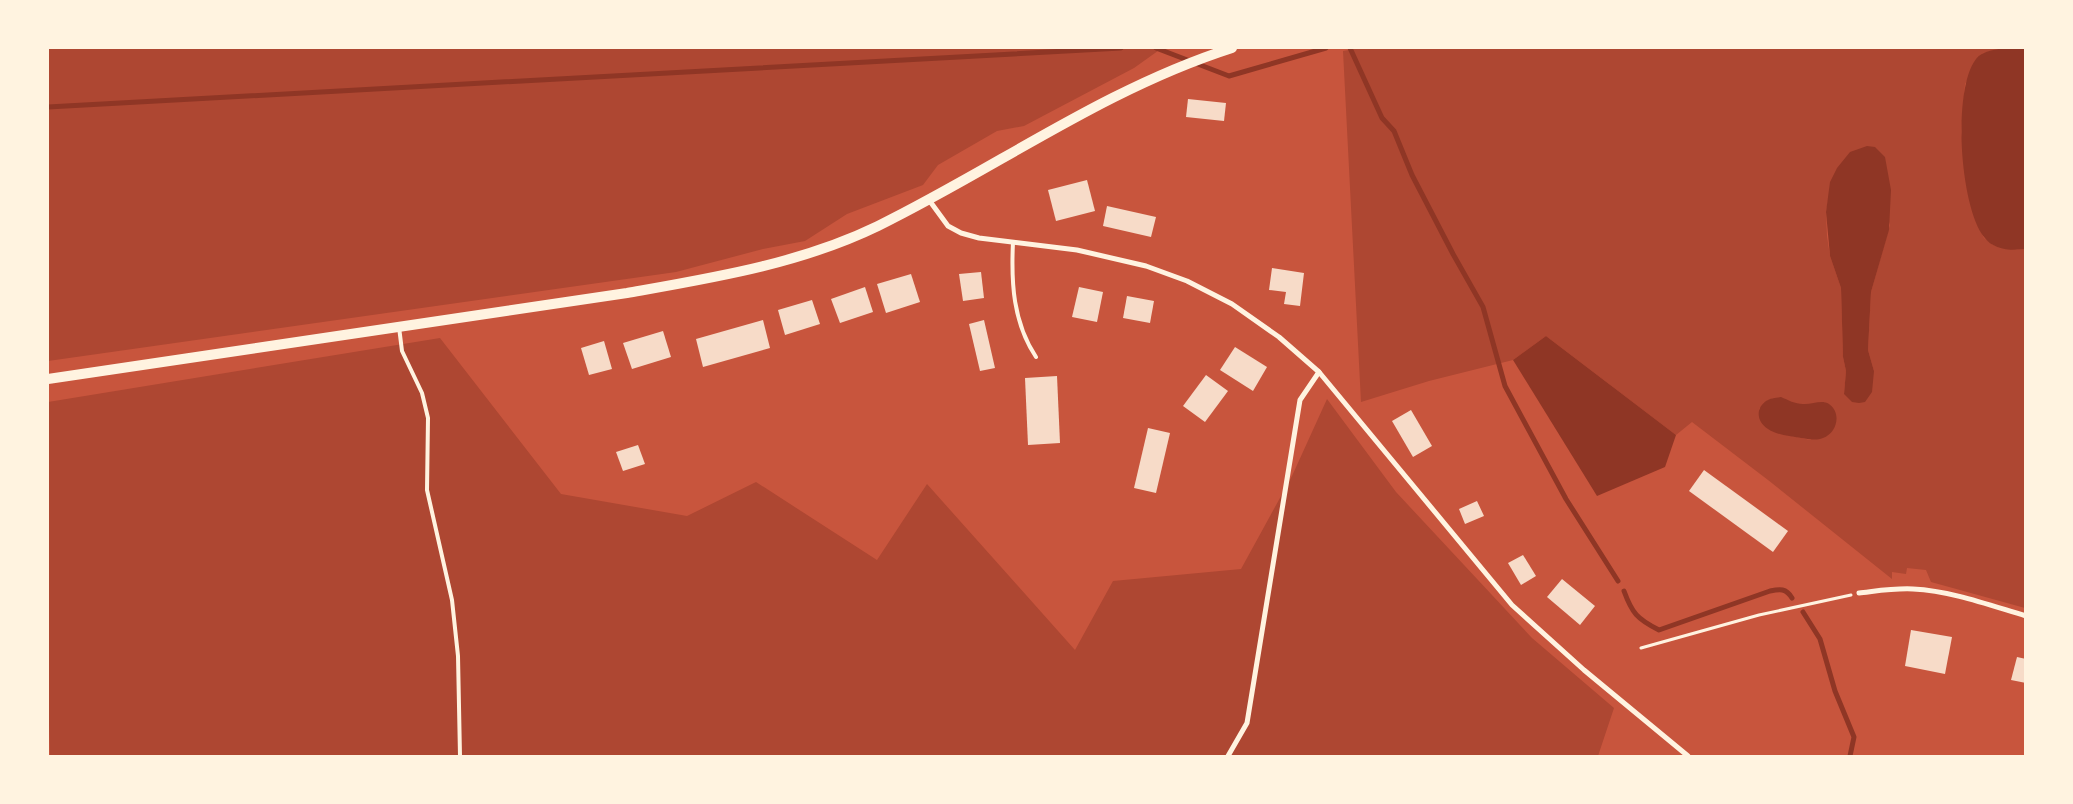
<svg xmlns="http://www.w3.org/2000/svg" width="2073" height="804" viewBox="0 0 2073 804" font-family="'Libre Baskerville',serif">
	<rect width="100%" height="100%" fill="#c8553d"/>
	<g fill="#ae4732" fill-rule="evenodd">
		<path d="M48,48h1114l-28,20 -110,58 -27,5 -59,34 -15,20 -76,29 -42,27 -42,8 -87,23 -628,89z"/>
		<path d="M1360,48h643l-20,5 -18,31 -4,48 16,92 7,14 9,7 24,5 8,-1v359l-94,-26 -5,-12 -19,-2 -1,6 -14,-2v7l-124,-99 -76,-58 -16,13 -130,-99 -33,24 -84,21 -68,21 -18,-351zM1828,200l61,22 1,3 -19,67 -3,58 6,21 -30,23 2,-23 -3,-14 -2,-69 -11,-32 -3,-20 -1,-24zM1768,400l35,5 22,-3 -14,38 -34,-7 -18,-24z"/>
		<path d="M440,338l121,156 126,22 69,-34 121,78 50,-76 148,166 38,-69 128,-12 51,-93 35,-77 69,93 136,146 82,70 -16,48h-1548l-2,-67v-287z"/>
	</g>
	<g fill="#8f3625">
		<path d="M2003,48h22l1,201c-15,2 -33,1 -42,-12 -24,-31 -32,-147 -8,-178 6,-8 18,-9 27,-11z"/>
		<path d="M1867,146l8,1 10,10 6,33 -2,40 -18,62 -3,58 6,21 -2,21 -7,10 -6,1 -7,-1 -8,-8 2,-23 -3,-14 -2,-69 -11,-32 -4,-44 4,-30 7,-14 13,-16z"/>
		<path d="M1546,336l130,99 -11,32 -68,29 -84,-136z"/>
		<path d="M1781,397c7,3 14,7 22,7 8,1 19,-5 26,0 13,9 8,29 -6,34 -7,3 -15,1 -22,0 -12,-2 -24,-3 -33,-9 -11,-7 -13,-20 -2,-28 4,-3 10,-3 15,-4z"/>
	</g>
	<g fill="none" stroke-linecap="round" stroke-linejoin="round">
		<g stroke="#8f3625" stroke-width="5">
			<path d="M1156,48l73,28 97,-28"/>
			<path d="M1350,48l32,70 12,13 18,44 41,79 30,53 22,79 61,113 52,82"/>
			<path d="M48,107l1073,-59"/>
			<path d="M1624,591c8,22 13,28 35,39l111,-39c10,-2 16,-3 22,7"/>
			<path d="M1803,612l17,27 15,52 19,46 -4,19"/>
		</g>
	</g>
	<g fill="#f7dbc8">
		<path d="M1188,99l38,4 -2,18 -38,-4z"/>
		<path d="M1087,180l8,31 -39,10 -8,-31z"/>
		<path d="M1107,206l49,11 -5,20 -48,-11z"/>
		<path d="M1272,268l32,5 -4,33 -16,-2 2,-12 -17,-2z"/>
		<path d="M981,272l3,26 -21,3 -4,-27z"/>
		<path d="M911,274l9,28 -34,11 -9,-29z"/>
		<path d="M865,287l8,25 -33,11 -9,-24z"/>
		<path d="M1079,287l24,5 -6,30 -25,-5z"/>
		<path d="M1127,296l27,5 -4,22 -27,-5z"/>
		<path d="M812,300l8,24 -35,11 -7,-25z"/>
		<path d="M763,320l7,28 -67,19 -7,-28z"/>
		<path d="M984,320l11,48 -15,3 -11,-47z"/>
		<path d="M663,331l8,26 -39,12 -9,-26z"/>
		<path d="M604,341l8,28 -23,6 -8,-27z"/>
		<path d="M1235,347l32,20 -14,24 -33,-21z"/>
		<path d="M1206,375l22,16 -23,31 -22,-16z"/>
		<path d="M1057,376l3,67 -32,2 -3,-67z"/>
		<path d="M1411,410l21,36 -19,11 -21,-36z"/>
		<path d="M1148,428l22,5 -14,60 -22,-5z"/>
		<path d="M638,445l7,19 -22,7 -7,-19z"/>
		<path d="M1704,470l84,61 -15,21 -84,-61z"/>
		<path d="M1477,501l7,15 -19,8 -6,-15z"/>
		<path d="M1523,555l13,21 -15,9 -13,-22z"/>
		<path d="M1562,579l33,27 -15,19 -33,-28z"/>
		<path d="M1911,630l41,7 -7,37 -40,-8z"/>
		<path d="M2017,657l9,2v24l-15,-3z"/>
	</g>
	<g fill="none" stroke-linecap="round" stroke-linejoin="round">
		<path stroke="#fff3e0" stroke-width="3" d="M1641,648l118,-33 92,-20"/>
		<g stroke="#fff3e0" stroke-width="4">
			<path d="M1013,242c-2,41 0,80 23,115"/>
			<path d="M399,327l3,24 20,42 6,25 -1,72 25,110 6,56 2,100"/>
		</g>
		<g stroke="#fff3e0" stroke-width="5">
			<path d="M929,200l19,26 13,7 18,5 98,12 69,16 41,15 45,23 47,33 40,35 193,233 72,65 104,86"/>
			<path d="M1859,593c18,-2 36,-5 54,-4 39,2 76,16 113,27"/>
			<path d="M1228,756l19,-33 53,-323 19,-28"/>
		</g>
		<path stroke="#fff3e0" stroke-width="10" d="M48,379l579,-86c85,-15 173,-29 251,-67 120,-59 226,-137 354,-178"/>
	</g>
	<rect width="2073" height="804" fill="none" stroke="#fff3e0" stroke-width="98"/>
</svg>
